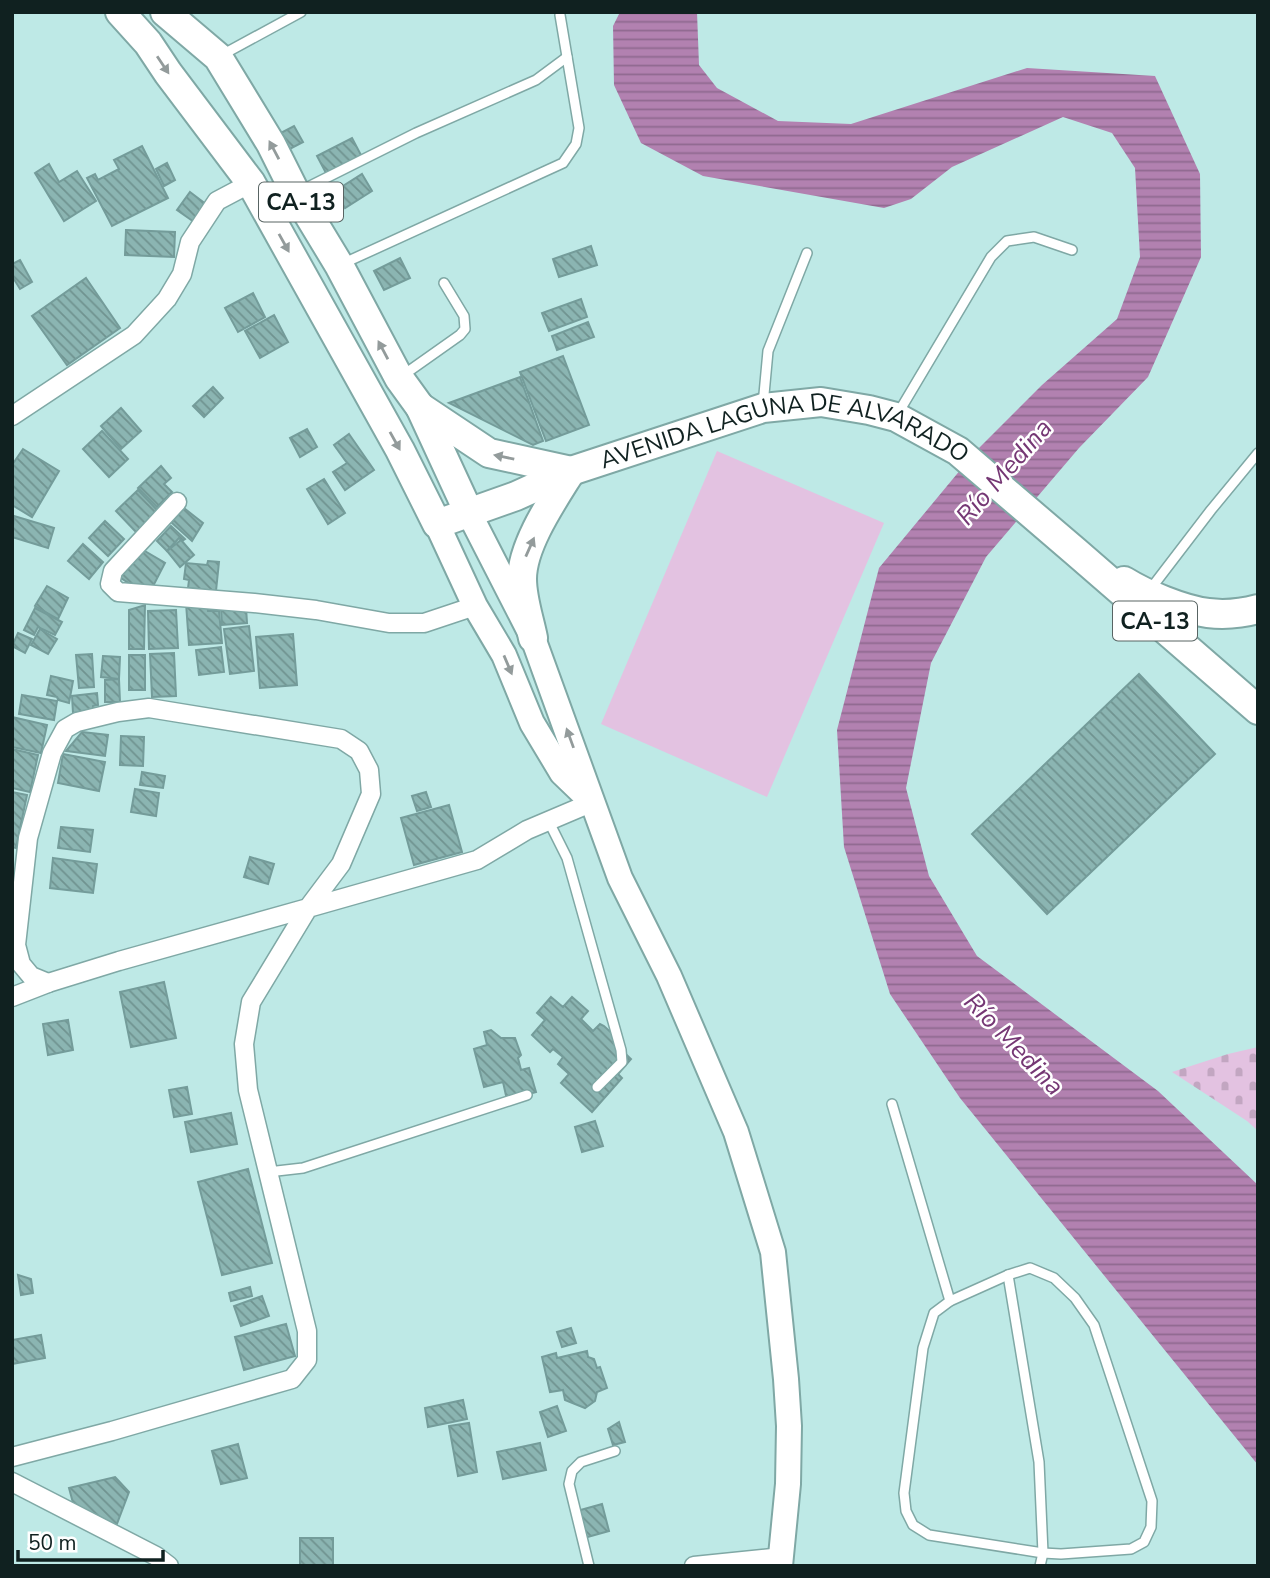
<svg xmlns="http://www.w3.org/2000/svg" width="1270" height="1578" viewBox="0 0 1270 1578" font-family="'Nunito Sans',sans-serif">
	<defs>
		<pattern id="cemetery-stones" width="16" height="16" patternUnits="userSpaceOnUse" patternTransform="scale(1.75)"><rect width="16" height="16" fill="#e3c2e1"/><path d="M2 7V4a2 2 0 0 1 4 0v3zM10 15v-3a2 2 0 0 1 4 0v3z" fill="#c2a6c1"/></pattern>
		<pattern id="water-rules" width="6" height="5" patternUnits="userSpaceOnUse" patternTransform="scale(1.75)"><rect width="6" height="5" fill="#b281b0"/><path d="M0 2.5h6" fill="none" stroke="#8f698f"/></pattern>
		<pattern id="building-back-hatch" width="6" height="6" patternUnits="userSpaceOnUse" patternTransform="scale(1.75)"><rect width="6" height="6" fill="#8bb5b2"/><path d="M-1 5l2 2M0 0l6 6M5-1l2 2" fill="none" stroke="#709390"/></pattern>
	</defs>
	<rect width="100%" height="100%" fill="#bee9e6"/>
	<path fill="url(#cemetery-stones)" d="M1258,1047v84l-11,-10 -75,-49 56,-18z"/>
	<path fill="#e3c2e1" d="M717,451l167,72 -117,274 -166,-73z"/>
	<path fill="url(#water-rules)" d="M620,12h77l2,53 18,23 61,33 73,3 176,-56 128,8 45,98 1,83 -53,120 -69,71 -93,109 -55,106 -25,125 23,88 48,80 181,135 100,94v280l-298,-367 -70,-104 -46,-147 -7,-117 42,-162 97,-117 66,-66 75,-66 23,-62 -5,-89 -23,-35 -49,-16 -111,50 -41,32 -27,9 -181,-32 -62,-33 -27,-58 -1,-59z"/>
	<g fill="url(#building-back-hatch)" stroke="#749c9a" stroke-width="2">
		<path d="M294,126l9,16 -17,9 -9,-16z"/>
		<path d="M352,138l10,19 -35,18 -10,-19z"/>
		<path d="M142,146l26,52 -56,28 -25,-48 8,-4 3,6 21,-11 -5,-9z"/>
		<path d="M167,163l8,17 -11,6 -8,-17z"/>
		<path d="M49,164l10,18 18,-11 19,30 -32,20 -29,-48z"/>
		<path d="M362,174l10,17 -27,17 -10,-17z"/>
		<path d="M190,192l17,13 -13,17 -17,-12z"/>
		<path d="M126,230l49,2 -1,25 -49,-2z"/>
		<path d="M591,246l6,19 -38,12 -6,-18z"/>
		<path d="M400,258l10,20 -26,12 -10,-19z"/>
		<path d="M20,260l12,22 -12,7 -8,-13v-12z"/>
		<path d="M86,278l34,50 -53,37 -35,-49z"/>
		<path d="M253,293l12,24 -27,15 -13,-24z"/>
		<path d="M581,299l6,18 -38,14 -7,-18z"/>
		<path d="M274,315l14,27 -28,16 -15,-27z"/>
		<path d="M588,322l6,15 -37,13 -5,-14z"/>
		<path d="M563,356l26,69 -43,16 -26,-69z"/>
		<path d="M520,377l23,64 -10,4 -84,-42z"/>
		<path d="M213,387l10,11 -19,19 -11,-11z"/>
		<path d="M121,408l20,23 -20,18 -20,-23z"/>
		<path d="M307,429l10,18 -17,10 -10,-19z"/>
		<path d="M102,431l26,28 -19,18 -26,-28z"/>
		<path d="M349,434l25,36 -29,20 -12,-18 14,-9 -13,-18z"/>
		<path d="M23,449l36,22 -27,46 -20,-12v-40z"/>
		<path d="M161,466l10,12 -7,6 8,8 -15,15 -19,-19z"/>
		<path d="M324,479l21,34 -17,11 -21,-35z"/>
		<path d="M138,490l21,22 -22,21 -21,-22z"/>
		<path d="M180,505l23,18 -11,18 -20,-18z"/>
		<path d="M14,516l40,12 -6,20 -36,-11z"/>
		<path d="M105,521l19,18 -16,17 -19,-18z"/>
		<path d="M171,526l14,13 -3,2 -3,-3 -12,13 -10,-10z"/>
		<path d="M181,540l13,15 -14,12 -13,-16z"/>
		<path d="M83,544l20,18 -14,17 -21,-18z"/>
		<path d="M138,547l27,16 -15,29h-8l-27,-18z"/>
		<path d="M208,561l11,1 -3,29 -28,-3 1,-8 -5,-1 2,-16 21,2z"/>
		<path d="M47,586l21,12 -10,21 -23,-13z"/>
		<path d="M207,601l1,10h11l3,32 -33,2 -3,-42z"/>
		<path d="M145,605l-1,44h-15v-39z"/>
		<path d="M246,607l1,16 -25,2 -1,-16z"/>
		<path d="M35,608l27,14 -7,13 -17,-8 -4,8 -10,-5z"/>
		<path d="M176,610l2,38 -29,1 -1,-38z"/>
		<path d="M249,626l5,45 -24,3 -6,-45z"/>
		<path d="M40,629l17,10 -9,15 -17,-9z"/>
		<path d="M18,633l14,6 -7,14 -13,-7z"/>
		<path d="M293,634l4,51 -37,3 -4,-51z"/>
		<path d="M221,647l3,25 -25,3 -3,-25z"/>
		<path d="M174,653l2,43 -24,1 -2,-43z"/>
		<path d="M92,654l2,33 -15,1 -3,-33z"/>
		<rect x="129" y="655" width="16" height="35"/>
		<path d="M103,656l17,1 -1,22 -18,-2z"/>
		<path d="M1139,674l76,80 -168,160 -75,-80z"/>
		<path d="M51,676l22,5 -4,22 -11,-3 -1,-3 -10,-2z"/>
		<path d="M119,679l1,23h-15v-22z"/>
		<path d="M97,693l1,12 -5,1v5l-20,2 -1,-17z"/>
		<path d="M22,695l35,6 -3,19 -35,-6z"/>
		<path d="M12,717l35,8 -6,28 -29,-6z"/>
		<path d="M82,732l26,3 -3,21 -39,-5z"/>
		<path d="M121,736l23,1 -1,29 -23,-1z"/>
		<path d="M12,749l26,6 -8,37 -18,-4z"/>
		<path d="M63,754l42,8 -6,29 -41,-8z"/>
		<path d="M142,772l23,4 -2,12 -23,-3z"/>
		<path d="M135,789l24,4 -3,23 -25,-4z"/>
		<path d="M12,792l15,3 -11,53 -4,-1z"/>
		<path d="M426,792l5,15 -14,4 -5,-15z"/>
		<path d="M449,805l13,47 -48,13 -13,-47z"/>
		<path d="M61,827l32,3 -3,22 -32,-4z"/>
		<path d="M250,857l24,7 -6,20 -24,-7z"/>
		<path d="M53,858l44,6 -4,29 -43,-5z"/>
		<path d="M164,982l12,56 -45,9 -11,-55z"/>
		<path d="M551,997l12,10 9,-10 16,14 -7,8 12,12 7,-7 4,2 13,12 -4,4 18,17 -13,15 4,4 -30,34 -31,-29 8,-9 -11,-10 5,-7 -10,-8 -3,3 -18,-17 13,-15 -8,-7z"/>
		<path d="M68,1020l5,30 -25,5 -5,-31z"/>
		<path d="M491,1030l10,8h14l6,17 -3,3 3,12 8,-2 7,24 -29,8 -4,-18 -19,5 -10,-38 13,-4 -3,-13z"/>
		<path d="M187,1087l5,27 -18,3 -5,-27z"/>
		<path d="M231,1113l6,31 -46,8 -6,-30z"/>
		<path d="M595,1121l8,25 -21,6 -7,-25z"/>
		<path d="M248,1169l24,94 -50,12 -24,-93z"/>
		<path d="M18,1275l13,4 2,14 -12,2z"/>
		<path d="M250,1287l2,9 -21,5 -2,-8z"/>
		<path d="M262,1296l7,20 -28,10 -7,-20z"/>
		<path d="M286,1324l9,32 -51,14 -9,-33z"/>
		<path d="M571,1328l5,15 -14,4 -5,-15z"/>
		<path d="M41,1335l4,23 -33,6v-24z"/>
		<path d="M587,1351l1,6 6,2 3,9 3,-1 7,21 -10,4 -2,9 -10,7 -20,-8 -2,-10 -13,2 -8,-35 14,-4 1,5z"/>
		<path d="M463,1400l4,19 -39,8 -3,-19z"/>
		<path d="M557,1406l9,25 -18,6 -8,-25z"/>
		<path d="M619,1422l6,20 -12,3 -5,-16z"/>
		<path d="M469,1423l8,49 -19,4 -9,-50z"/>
		<path d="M540,1443l6,27 -43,9 -6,-27z"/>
		<path d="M238,1444l9,34 -26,6 -9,-33z"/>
		<path d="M115,1477l14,15 -14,37 -39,-15 -7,-26z"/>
		<path d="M602,1504l7,27 -25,7 -7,-27z"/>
		<rect x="300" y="1538" width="33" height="28"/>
	</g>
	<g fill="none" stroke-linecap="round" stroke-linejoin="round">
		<defs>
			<g id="service">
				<path d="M220,56l81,-44"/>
				<path d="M300,191l116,-58 120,-53 31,-23"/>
				<path d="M342,264l221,-101 13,-19 3,-16 -19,-113"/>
				<path d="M402,376l58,-41 5,-6 -1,-13 -20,-33"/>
				<path d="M763,405l5,-54 39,-98"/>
				<path d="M897,415l94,-158 16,-16 27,-4 38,13"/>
				<path d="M1149,591l62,-81 47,-57"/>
				<path d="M548,820l19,38 54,192 1,12 -25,25"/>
				<path d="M892,1104l58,197"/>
				<path d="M268,1172l35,-4 224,-73"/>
				<path d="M1030,1268l24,10 21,20 19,27 58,176 -1,26 -7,15 -13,7 -70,5 -18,-1 -114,-18 -16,-10 -7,-14 -2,-18 19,-145 11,-35 16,-12 58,-26z"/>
				<path d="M1008,1275l31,187 4,91 -3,13"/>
				<path d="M589,1566l-20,-82 3,-13 9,-9 34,-11"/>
			</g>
			<g id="minor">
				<path d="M12,416l122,-81 33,-36 15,-25 8,-32 27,-41 34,-18"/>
				<path d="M177,502l-64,69 -3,13 8,8 136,11 62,7 73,13h35l51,-17"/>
				<path d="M149,708l192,31 18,12 10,19 2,24 -30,70 -33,44 -189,53 -71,22 -17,-7 -10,-12 -5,-19 12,-107 24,-85 13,-24 12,-7 41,-10z"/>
				<path d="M12,997l36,-14"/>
				<path d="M12,1457l100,-26 180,-52 15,-19v-29l-59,-241 -4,-46 7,-42 57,-94 169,-48 50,-30 66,-28"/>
				<path d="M12,1482l144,74 13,10"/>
				<path d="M694,1566l88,-9"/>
			</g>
			<g id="secondary">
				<path d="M469,513l64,125 87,240 49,98 67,156 37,120 13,127 3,47 -1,58 -8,82"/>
				<path d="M437,524l38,82 29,49 28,68 30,50 25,24"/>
			</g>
			<g id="trunk">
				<path id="s1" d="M120,12l28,31 20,30 83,110 149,267 37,74 79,-28 55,-25 192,-63 58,-6 48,8 27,7 62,34 118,101 182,158"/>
				<path d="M165,12l53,45 53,87 25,50 43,71 60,113 21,29 49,106"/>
				<path d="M420,407l69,46 82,18"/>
				<path d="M1124,581c21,13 59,29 84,32 16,2 35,0 50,-4"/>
				<path d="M533,638c-4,-20 -11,-39 -11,-59 0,-34 31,-79 49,-108"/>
			</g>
		</defs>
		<use href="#service" stroke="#7fa8a5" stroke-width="12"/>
		<use href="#minor" stroke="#7fa8a5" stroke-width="21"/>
		<use href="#secondary" stroke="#7fa8a5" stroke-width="28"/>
		<use href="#trunk" stroke="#7fa8a5" stroke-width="32"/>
		<use href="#service" stroke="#fff" stroke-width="9"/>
		<use href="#minor" stroke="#fff" stroke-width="18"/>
		<use href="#secondary" stroke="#fff" stroke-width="24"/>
		<use href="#trunk" stroke="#fff" stroke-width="28"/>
	</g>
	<defs><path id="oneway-solid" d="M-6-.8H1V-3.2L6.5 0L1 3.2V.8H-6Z" transform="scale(1.75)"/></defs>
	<g fill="#939b9b">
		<use href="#oneway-solid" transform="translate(163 65) rotate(56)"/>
		<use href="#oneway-solid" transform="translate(274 150) rotate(-118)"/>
		<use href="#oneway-solid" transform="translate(284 243) rotate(61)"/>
		<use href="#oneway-solid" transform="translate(383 350) rotate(-118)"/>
		<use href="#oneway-solid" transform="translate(395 441) rotate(61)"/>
		<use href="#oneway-solid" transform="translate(504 457) rotate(-168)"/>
		<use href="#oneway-solid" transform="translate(530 547) rotate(-66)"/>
		<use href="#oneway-solid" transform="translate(508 665) rotate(67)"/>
		<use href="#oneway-solid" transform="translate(570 738) rotate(-110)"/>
	</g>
	<g text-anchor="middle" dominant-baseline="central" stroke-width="5" stroke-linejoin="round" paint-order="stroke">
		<g fill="#fff" stroke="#586463" stroke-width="2">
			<rect x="259" y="182.5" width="84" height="39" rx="5"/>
			<rect x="1113" y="601.5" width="84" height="39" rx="5"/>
		</g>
		<g font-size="23" font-weight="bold" fill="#102120">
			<text x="301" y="202">CA-13</text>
			<text x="1155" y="621">CA-13</text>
		</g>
		<g font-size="24" fill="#102120" stroke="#fff">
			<text stroke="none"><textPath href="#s1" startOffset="973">AVENIDA LAGUNA DE ALVARADO</textPath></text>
		</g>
		<g font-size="26" font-style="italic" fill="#753774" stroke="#fff">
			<text transform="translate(1004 472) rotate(-49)">Río Medina</text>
			<text transform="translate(1014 1044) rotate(46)">Río Medina</text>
		</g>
	</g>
	<rect width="1270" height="1578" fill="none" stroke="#102120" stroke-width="28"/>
	<path d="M18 1550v10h145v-10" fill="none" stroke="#102120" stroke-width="3.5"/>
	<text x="28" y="1550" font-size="21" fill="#102120" stroke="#ffffff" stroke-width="5" paint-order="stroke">50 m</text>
</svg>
